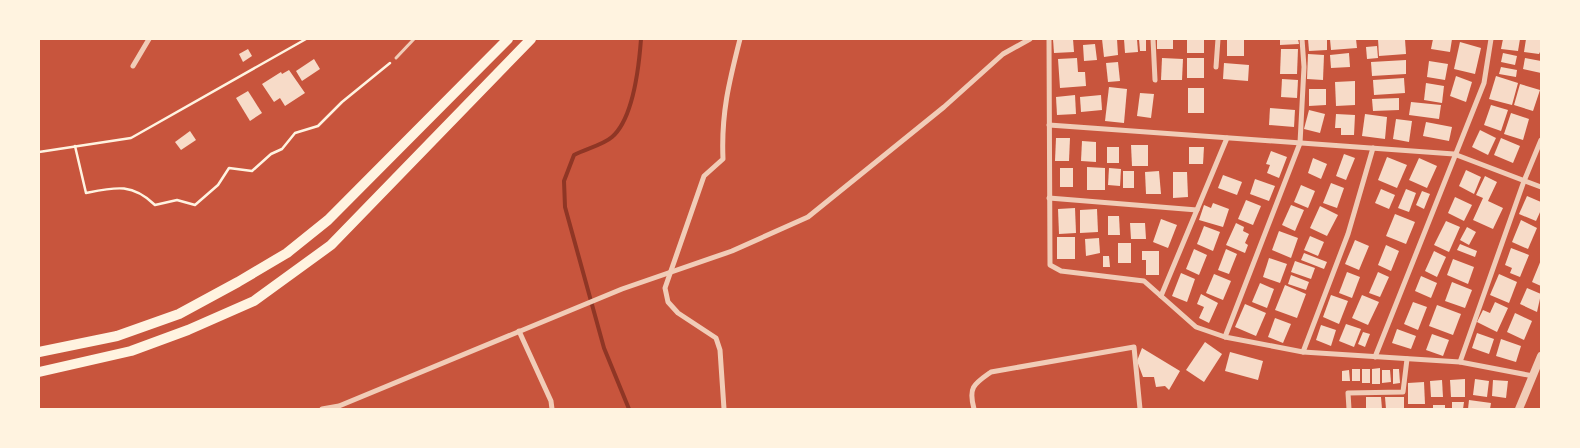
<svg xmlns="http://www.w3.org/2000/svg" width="1580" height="448" viewBox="0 0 1580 448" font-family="Poppins,sans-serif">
	<rect width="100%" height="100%" fill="#c8553d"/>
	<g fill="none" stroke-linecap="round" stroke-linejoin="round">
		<path stroke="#8f3625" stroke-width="4" d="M629,409l-25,-61 -39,-141 -1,-26 10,-26c11,-6 29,-10 38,-18 22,-19 27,-71 29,-98"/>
	</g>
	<g fill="#f7dbc8">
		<path d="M1053,39h20l1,13 -20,1z"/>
		<path d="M1102,39h15l1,16 -14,2z"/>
		<path d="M1124,39h13l1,13 -13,1z"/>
		<path d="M1139,39h7v12h-6z"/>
		<rect x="1157" y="39" width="16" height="10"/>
		<rect x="1187" y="39" width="17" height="14"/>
		<rect x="1227" y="39" width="17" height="17"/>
		<path d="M1280,39h18l1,5 -19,1z"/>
		<path d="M1308,39h19v11l-18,1z"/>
		<path d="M1330,39h26l1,9 -26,2z"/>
		<path d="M1378,39h27l1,15 -27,2z"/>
		<path d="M1433,39h19l-2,13 -19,-3z"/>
		<path d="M1503,39h17l-2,12 -17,-2z"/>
		<path d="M1526,39h15v11l-2,4 -15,-2z"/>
		<path d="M1460,42l21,6 -6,26 -21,-5z"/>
		<path d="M1095,44l2,16 -13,1 -1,-16z"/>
		<path d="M1377,46l1,12 -11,1 -1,-12z"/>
		<path d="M248,49l4,7 -9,6 -4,-8z"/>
		<path d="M1281,49h17l-1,25h-17z"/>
		<path d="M1349,53l1,14 -19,1 -1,-13z"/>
		<path d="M1503,53l14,3 -2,9 -14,-3z"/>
		<path d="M1308,54l16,1 -1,25 -16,-1z"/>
		<path d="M1077,58l1,14h7l1,14 -26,2 -2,-29z"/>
		<path d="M1162,58l21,1 -1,21h-21z"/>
		<rect x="1187" y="58" width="17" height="20"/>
		<path d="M1525,58l16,3v12l-18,-4z"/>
		<path d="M314,59l6,10 -18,12 -6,-10z"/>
		<path d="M1406,60v14l-34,2 -1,-14z"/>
		<path d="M1429,61l19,3 -3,16 -18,-3z"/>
		<path d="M1118,62l2,19 -12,1 -2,-19z"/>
		<path d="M1224,63l25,2 -1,16 -25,-2z"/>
		<path d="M1501,67l16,3 -1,7 -17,-3z"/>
		<path d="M289,70l16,23 -20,13 -5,-8 -6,4 -12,-18 19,-12 1,2z"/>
		<path d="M1456,76l16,6 -6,20 -16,-6z"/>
		<path d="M1496,76l22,7 -6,22 -23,-6z"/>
		<path d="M1404,78l1,15 -31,2 -1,-15z"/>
		<path d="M1282,79l16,1 -1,18 -16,-1z"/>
		<path d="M1355,81v24l-19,1 -1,-24z"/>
		<path d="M1426,83l18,3 -2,17 -18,-3z"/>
		<path d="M1520,84l20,6 -7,21 -19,-6z"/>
		<path d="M1109,87l18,2 -3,34 -19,-2z"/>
		<rect x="1188" y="88" width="16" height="25"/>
		<path d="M1309,89h17v16l-17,1z"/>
		<path d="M248,91l14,22 -12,8 -14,-23z"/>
		<path d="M1140,93l14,1 -3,24 -14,-2z"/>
		<path d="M1075,95l1,19 -19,1 -1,-18z"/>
		<path d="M1101,95l1,15 -21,2 -1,-15z"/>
		<path d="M1399,98v12l-26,1 -1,-12z"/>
		<path d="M1411,102l30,3 -2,14 -30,-4z"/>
		<path d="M1491,105l17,5 -7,21 -17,-6z"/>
		<path d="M1270,108l25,2 -1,17 -25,-2z"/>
		<path d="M1309,110l16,4 -5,19 -16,-4z"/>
		<path d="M1511,113l18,6 -6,21 -19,-6z"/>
		<path d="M1336,114l19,1 -1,20h-13v-7h-6z"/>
		<path d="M1365,114l22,3 -2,22 -23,-3z"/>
		<path d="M1396,119l16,2 -3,21 -16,-3z"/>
		<path d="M1426,122l26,5 -3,14 -26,-5z"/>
		<path d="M1480,130l16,8 -8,17 -16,-8z"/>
		<path d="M190,131l6,9 -15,10 -6,-8z"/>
		<path d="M1056,138h14l-1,23h-14z"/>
		<path d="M1501,138l19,8 -7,17 -19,-8z"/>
		<path d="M1082,141l14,1v20l-15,-1z"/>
		<path d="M1131,145h17v21h-16z"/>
		<rect x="1107" y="147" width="12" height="16"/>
		<path d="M1189,147h15l-1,17h-14z"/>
		<path d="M1271,151l16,6 -8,21 -12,-5 3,-8 -4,-1z"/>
		<path d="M1344,154l11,4 -9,22 -10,-4z"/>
		<path d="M1387,157l20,8 -10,23 -19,-8z"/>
		<path d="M1313,158l14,6 -6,15 -13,-6z"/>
		<path d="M1419,158l18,8 -10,22 -18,-8z"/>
		<path d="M1087,167l18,1v22h-18z"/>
		<rect x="1060" y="168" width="13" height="19"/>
		<path d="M1109,168l12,1 -1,17 -12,-1z"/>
		<path d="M1466,170l15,7 -7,17 -15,-8z"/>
		<rect x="1123" y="171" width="11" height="17"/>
		<path d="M1159,171l2,23h-15l-1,-22z"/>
		<path d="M1173,172h14l1,25 -15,1z"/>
		<path d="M1223,175l19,7 -5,13 -19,-7z"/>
		<path d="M1485,176l12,6 -9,19 15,7 -10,21 -20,-9 10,-22 -7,-3z"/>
		<path d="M1255,179l20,7 -6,15 -19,-7z"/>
		<path d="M1331,183l13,5 -7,20 -14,-5z"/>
		<path d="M1301,185l14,6 -7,17 -14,-6z"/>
		<path d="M1381,189l14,6 -6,14 -14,-6z"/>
		<path d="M1406,189l10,4 -7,19 -11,-4z"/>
		<path d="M1422,191l8,3 -6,15 -8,-4z"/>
		<path d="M1527,196l14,6v8l-5,11 -17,-7z"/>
		<path d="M1455,197l17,8 -8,16 -16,-8z"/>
		<path d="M1246,200l15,6 -8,19 -15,-6z"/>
		<path d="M1213,203l16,6 -6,18 -24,-7 5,-15 7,3z"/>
		<path d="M1291,205l13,5 -9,21 -13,-6z"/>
		<path d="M1320,206l18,9 -11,21 -17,-8z"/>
		<path d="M1075,208l1,25 -17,1 -1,-25z"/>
		<path d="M1097,209l1,23 -18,1v-23z"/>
		<path d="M1395,214l20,8 -9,22 -20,-8z"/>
		<path d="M1108,216h11l1,19h-12z"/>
		<path d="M1161,219l16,6 -9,23 -15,-6z"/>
		<path d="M1521,220l16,8 -9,21 -16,-7z"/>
		<path d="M1446,221l14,6 -11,25 -15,-7z"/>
		<path d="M1130,223h15l1,16h-15z"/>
		<path d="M1236,223l8,4 -1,4 6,3 -4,9 3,2 -3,8 -19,-8z"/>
		<path d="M1204,226l16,6 -7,19 -16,-7z"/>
		<path d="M1467,227l9,5 -7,13 -9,-5z"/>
		<path d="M1279,231l19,7 -7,20 -19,-8z"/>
		<path d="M1310,236l14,6 -6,14 -14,-6z"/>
		<rect x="1057" y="237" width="18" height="22"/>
		<path d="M1099,238l1,15 -14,3 -1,-17z"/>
		<path d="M1355,240l14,6 -10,24 -14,-6z"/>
		<rect x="1118" y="243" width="13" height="20"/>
		<path d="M1460,244l17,7 -2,6 -18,-7z"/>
		<path d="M1386,245l13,6 -8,20 -13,-6z"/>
		<path d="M1511,248l18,7 -9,22 -10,-4 2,-5 -7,-3z"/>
		<path d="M1194,249l13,6 -8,20 -13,-6z"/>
		<path d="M1226,249l11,5 -8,20 -11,-4z"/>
		<path d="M1142,251h17v24h-13v-15h-4z"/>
		<path d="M1434,251l12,6 -9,20 -12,-6z"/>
		<path d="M1304,253l23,9 -3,7 -23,-9z"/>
		<path d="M1103,256h6l1,11h-7z"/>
		<path d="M1269,258l18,6 -7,19 -17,-6z"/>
		<path d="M1453,259l21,8 -6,17 -21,-9z"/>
		<path d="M1541,260v26l-9,-4z"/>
		<path d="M1295,261l20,7 -4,11 -20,-7z"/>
		<path d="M1347,272l13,5 -8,21 -13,-5z"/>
		<path d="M1378,272l11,5 -9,20 -11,-4z"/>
		<path d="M1181,273l14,6 -8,23 -15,-6z"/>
		<path d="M1214,274l17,7 -8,19 -17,-7z"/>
		<path d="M1499,274l18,8 -8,21 -19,-8z"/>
		<path d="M1291,275l18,7 -3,8 -18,-6z"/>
		<path d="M1421,276l16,7 -6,15 -16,-7z"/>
		<path d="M1452,282l20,8 -7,18 -20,-7z"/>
		<path d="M1260,283l14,6 -7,19 -15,-6z"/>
		<path d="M1285,285l21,9 -9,24 -22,-8z"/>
		<path d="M1527,288l14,6 -4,18 -17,-8z"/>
		<path d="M1201,294l17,9 -9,20 -10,-5 5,-11 -7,-3z"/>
		<path d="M1331,295l17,6 -9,23 -16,-7z"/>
		<path d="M1362,295l17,7 -11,23 -16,-7z"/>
		<path d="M1413,302l14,5 -9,23 -14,-6z"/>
		<path d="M1495,302l13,6 -11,24 -20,-10 6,-12 7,3z"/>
		<path d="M1245,304l21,9 -10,23 -21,-9z"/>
		<path d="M1437,305l24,9 -8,21 -24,-9z"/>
		<path d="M1515,313l17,8 -8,19 -17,-8z"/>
		<path d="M1275,318l16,6 -8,19 -15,-6z"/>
		<path d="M1346,324l15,5 -7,18 -15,-6z"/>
		<path d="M1321,325l15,5 -5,16 -15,-6z"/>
		<path d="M1397,329l19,7 -5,13 -19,-6z"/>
		<path d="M1363,332l7,2 -5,13 -7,-3z"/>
		<path d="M1477,333l17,6 -5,15 -17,-6z"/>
		<path d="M1432,334l17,6 -6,16 -17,-6z"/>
		<path d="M1501,339l20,7 -5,16 -20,-6z"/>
		<path d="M1205,342l17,12 -18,28 -18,-12z"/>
		<path d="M1142,348l38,23 -11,19 -4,-4 -9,1 -2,-10h-11l-6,-16z"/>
		<path d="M1230,352l33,9 -5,19 -33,-9z"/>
		<path d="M1380,368v16h-8v-15z"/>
		<rect x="1352" y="369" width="8" height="12"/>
		<rect x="1362" y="369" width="8" height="14"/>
		<path d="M1393,369h6l1,14 -7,1z"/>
		<path d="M1349,370l1,11h-8v-10z"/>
		<path d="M1382,370h8l1,12 -9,1z"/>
		<path d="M1465,379v18h-14l-1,-17z"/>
		<path d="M1475,379l14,2 -2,16 -14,-2z"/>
		<path d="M1442,380l1,17h-12l-1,-16z"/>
		<path d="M1493,380l15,1 -2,17 -14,-2z"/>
		<path d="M1424,382l1,22h-17v-21z"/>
		<path d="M1366,397h15l1,12h-16z"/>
		<path d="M1385,397h19v12h-18z"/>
		<path d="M1469,400l22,3 -1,6h-22z"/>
		<path d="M1452,402h12l-1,7h-11z"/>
		<rect x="1433" y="405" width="12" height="4"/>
	</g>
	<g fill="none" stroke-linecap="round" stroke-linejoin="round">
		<g stroke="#fff3e0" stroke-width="2.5">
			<path d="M75,146l11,47c30,-6 46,-10 69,12l22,-5 18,5 23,-20 11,-17 23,3 19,-17 11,-5 13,-16 23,-7 24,-24 48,-39"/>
			<path d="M39,152l92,-14 175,-99"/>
		</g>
		<path stroke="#f1ccb7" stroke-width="3" d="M396,58l18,-19"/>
		<g stroke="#f1ccb7" stroke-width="5">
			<path d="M1049,39l1,226 11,6 83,10 52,46 29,10"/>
			<path d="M1153,39l2,41"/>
			<path d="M1302,39l2,28 -4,76 -75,194 78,15 157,10 73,14"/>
			<path d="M133,66l16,-27"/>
			<path d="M1216,67l2,-28"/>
			<path d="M1049,125l405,29 87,33"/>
			<path d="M1049,198l148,12"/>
			<path d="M1161,296l66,-158"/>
			<path d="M519,331l32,70 1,8"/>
			<path d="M1303,352l45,-118 25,-86"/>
			<path d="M1375,357l109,-274 7,-44"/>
			<path d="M1460,362l64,-181 17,-41"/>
			<path d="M322,409l17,-3 283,-117 110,-38 76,-34 136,-110 59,-53 27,-15"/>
			<path d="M724,409l-4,-59 -4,-12 -38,-25 -10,-11 -3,-14 39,-112 19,-17c-2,-45 6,-77 17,-120"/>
			<path d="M974,409c-6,-22 0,-25 17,-37l143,-25 6,62"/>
			<path d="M1349,409l-1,-16 55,-1 4,-33"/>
		</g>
		<path stroke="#f1ccb7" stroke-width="8" d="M1519,409l22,-53"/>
		<g stroke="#fff3e0" stroke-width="10">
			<path d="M39,352l78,-16 62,-22 59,-32 49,-29 41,-33 180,-181"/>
			<path d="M39,372l92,-21 57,-21 66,-29 77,-56 200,-206"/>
		</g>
	</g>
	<rect width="1580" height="448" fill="none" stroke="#fff3e0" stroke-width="80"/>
</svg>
